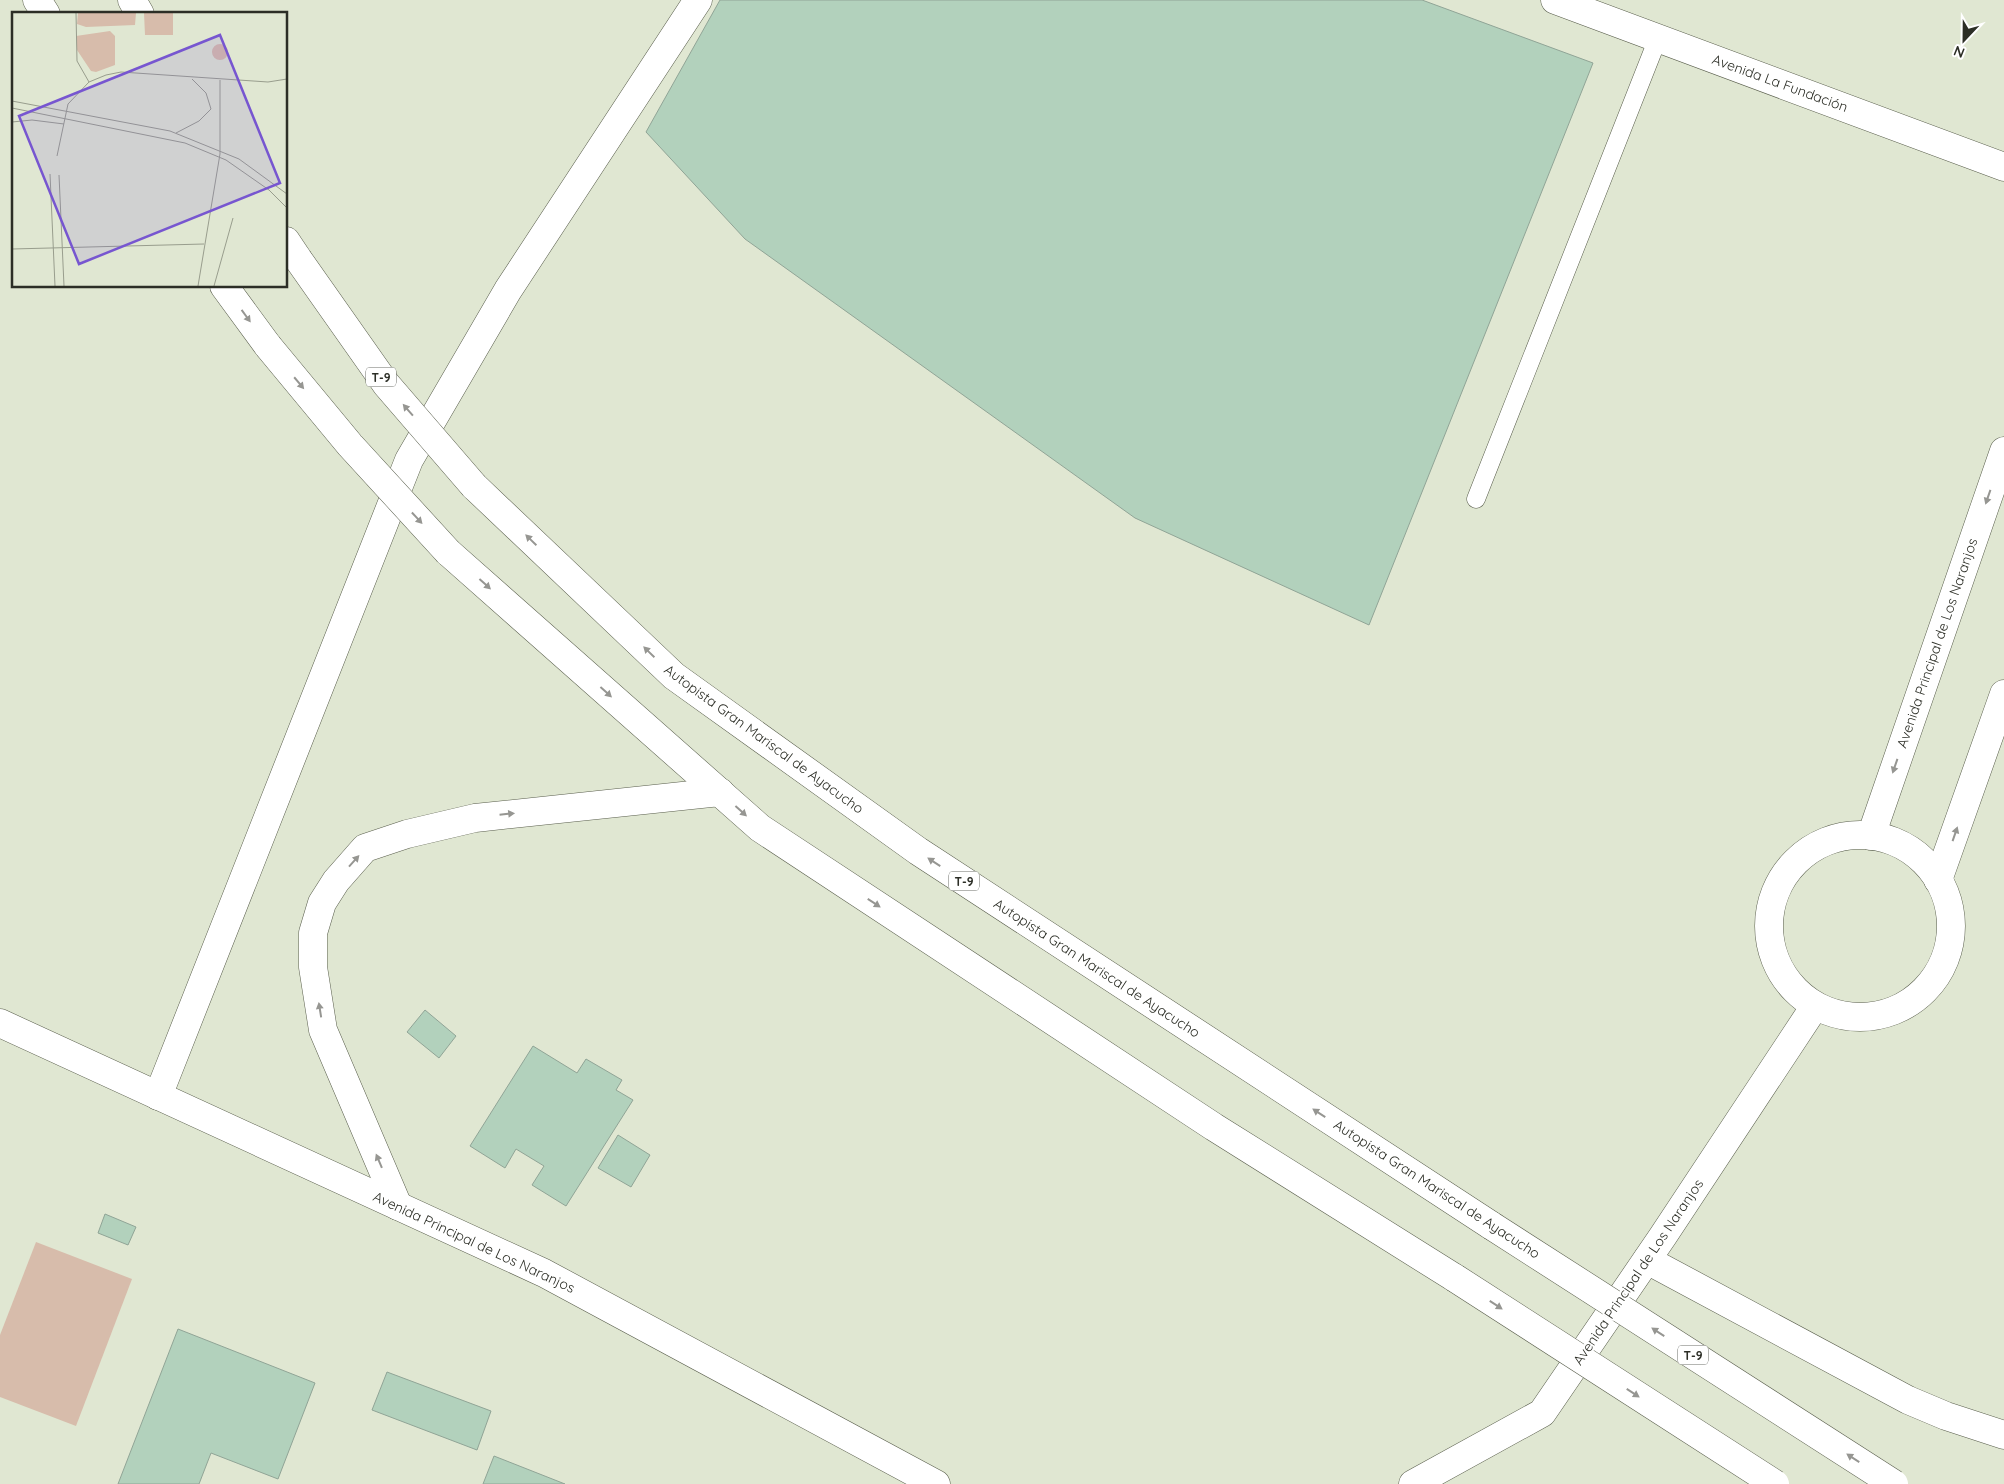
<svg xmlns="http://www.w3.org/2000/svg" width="2004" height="1484" viewBox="0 0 2004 1484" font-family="Quicksand,sans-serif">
	<rect width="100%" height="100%" fill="#e0e7d2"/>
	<path fill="#d7bcab" d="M36,1242l96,37 -56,147 -76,-29v-62z"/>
	<g fill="#b2d1bc" stroke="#90a496">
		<path d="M720,0h702l171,63 -224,562 -234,-107 -390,-279 -99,-107z"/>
		<path d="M425,1010l31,26 -17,22 -32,-26z"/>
		<path d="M533,1046l44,27 9,-14 36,21 -6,10 17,10 -67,106 -34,-21 12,-19 -28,-17 -11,19 -35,-22z"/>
		<path d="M618,1135l32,20 -19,32 -33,-19z"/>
		<path d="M105,1214l31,13 -8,18 -30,-12z"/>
		<path d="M178,1329l137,54 -37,96 -67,-26 -12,31h-81z"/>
		<path d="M387,1372l104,39 -14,39 -105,-40z"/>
		<path d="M494,1456l71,28h-82z"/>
	</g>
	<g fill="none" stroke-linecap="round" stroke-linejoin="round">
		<defs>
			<path id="lane" d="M1476,499l182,-461"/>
			<g id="street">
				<path d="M1555,0l449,167"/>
				<circle cx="1860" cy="926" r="91"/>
				<path d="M1871,836l133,-385"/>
				<path d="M1938,880l66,-186"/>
				<path d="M0,1023l544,250 392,211"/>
				<path d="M158,1096l251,-636 99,-170 190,-290"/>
				<path d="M398,1206l-75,-176 -10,-63v-34l9,-30 14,-22 29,-33 42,-14 68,-16 245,-26"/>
				<path d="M1647,1260l261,140 38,16 58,19"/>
				<path d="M1413,1484l129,-71 121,-177 152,-230"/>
			</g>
			<g id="highway">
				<path d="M37,0l9,14"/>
				<path d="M132,0l8,14"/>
				<path d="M286,241l12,18"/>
				<path d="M224,286l44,60"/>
				<path d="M474,486l200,190 244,175 574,375"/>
				<path d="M448,552l312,276 454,299 241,151"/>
			</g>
		</defs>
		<use href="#lane" stroke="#595e4c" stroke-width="19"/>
		<use href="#street" stroke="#595e4c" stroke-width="29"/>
		<use href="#highway" stroke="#595e4c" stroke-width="29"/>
		<use href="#lane" stroke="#fff" stroke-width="18"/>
		<use href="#street" stroke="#fff" stroke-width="28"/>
		<use href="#highway" stroke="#fff" stroke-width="28"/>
		<defs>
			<g id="highway-bridge">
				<path d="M298,259l88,125 88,102"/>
				<path d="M268,346l82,99 98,107"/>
				<path d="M1492,1226l402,258"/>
				<path d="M1455,1278l320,206"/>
			</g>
		</defs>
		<use href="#highway-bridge" stroke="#595e4c" stroke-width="29" stroke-linecap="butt"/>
		<use href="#highway-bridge" stroke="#fff" stroke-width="28"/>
	</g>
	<defs><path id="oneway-solid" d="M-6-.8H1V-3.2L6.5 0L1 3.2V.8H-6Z" transform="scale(1.25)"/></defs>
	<g fill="#969692">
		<use href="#oneway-solid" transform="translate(246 316) rotate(54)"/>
		<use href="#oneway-solid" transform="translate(299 383) rotate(50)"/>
		<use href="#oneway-solid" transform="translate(408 410) rotate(-131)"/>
		<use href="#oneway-solid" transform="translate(1988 497) rotate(109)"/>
		<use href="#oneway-solid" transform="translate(417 518) rotate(47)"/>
		<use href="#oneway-solid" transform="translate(531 540) rotate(-136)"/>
		<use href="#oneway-solid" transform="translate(485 584) rotate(42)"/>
		<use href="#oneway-solid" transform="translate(649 652) rotate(-136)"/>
		<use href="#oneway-solid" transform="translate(606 692) rotate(42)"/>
		<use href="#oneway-solid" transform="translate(1895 766) rotate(109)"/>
		<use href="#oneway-solid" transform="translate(741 811) rotate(42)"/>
		<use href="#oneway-solid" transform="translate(507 814) rotate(-6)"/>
		<use href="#oneway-solid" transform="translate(1955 834) rotate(-71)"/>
		<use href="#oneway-solid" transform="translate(354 861) rotate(-48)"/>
		<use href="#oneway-solid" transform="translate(934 862) rotate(-147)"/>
		<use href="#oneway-solid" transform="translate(874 903) rotate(33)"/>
		<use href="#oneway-solid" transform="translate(320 1010) rotate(-99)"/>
		<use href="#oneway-solid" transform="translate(1319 1113) rotate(-147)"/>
		<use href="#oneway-solid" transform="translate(379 1161) rotate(-113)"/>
		<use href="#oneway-solid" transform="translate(1496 1305) rotate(33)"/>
		<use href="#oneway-solid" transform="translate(1658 1332) rotate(-147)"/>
		<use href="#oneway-solid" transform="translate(1633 1393) rotate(33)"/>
		<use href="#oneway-solid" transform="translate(1853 1458) rotate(-147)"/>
	</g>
	<g text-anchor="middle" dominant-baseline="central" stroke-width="4" stroke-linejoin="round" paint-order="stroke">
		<g fill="#fff" stroke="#6b6d67" stroke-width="1">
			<rect x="366" y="367.5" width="30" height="19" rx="4"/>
			<rect x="949" y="871.5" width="30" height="19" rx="4"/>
			<rect x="1678" y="1345.5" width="30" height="19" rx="4"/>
		</g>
		<g font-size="12" font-weight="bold" fill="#2c2e26">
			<text x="381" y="377">T-9</text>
			<text x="964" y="881">T-9</text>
			<text x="1693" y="1355">T-9</text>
		</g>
		<g font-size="14" fill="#2c2e26" stroke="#fff">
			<text transform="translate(1780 83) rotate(20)">Avenida La Fundación</text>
			<text transform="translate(1937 643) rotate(-71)">Avenida Principal de Los Naranjos</text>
			<text transform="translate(764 739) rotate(36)">Autopista Gran Mariscal de Ayacucho</text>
			<text transform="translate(1097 968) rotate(33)">Autopista Gran Mariscal de Ayacucho</text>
			<text transform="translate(1437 1189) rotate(33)">Autopista Gran Mariscal de Ayacucho</text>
			<text transform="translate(474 1242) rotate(25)">Avenida Principal de Los Naranjos</text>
			<text transform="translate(1638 1272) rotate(-56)">Avenida Principal de Los Naranjos</text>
		</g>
	</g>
	<g transform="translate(12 12)">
		<rect width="275" height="275" fill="#e0e7d2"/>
		<path d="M66,1h58l-1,12 -49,2 -9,-3zM132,1h29v22h-28zM98,19l5,5v29l-19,7 -5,-1 -14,-21 -1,-14zM200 40a8 8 0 1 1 16 0a8 8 0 1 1-16 0Z" fill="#d7bcab"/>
		<path fill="none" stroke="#989d8d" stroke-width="1" d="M64,1l1,48 12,21M0,89l158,30 69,28 48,35M0,96l173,35 41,17 43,30 18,18M0,110l20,-2 32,4M164,121l23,-12 12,-12 -5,-16 -14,-14M45,144l11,-52 21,-22 17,-7 15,-3 147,10 19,-3M38,162l5,112M47,163l5,111M0,237l192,-5M186,274l22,-132v-74M202,274l19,-68"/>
		<path fill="#7756d0" fill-opacity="0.15" stroke="#7756d0" stroke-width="2.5" d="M208,23l60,148 -201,81 -60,-148z"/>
		<rect width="275" height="275" fill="none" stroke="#2c2e26" stroke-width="2.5"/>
	</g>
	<g transform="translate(1964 40) rotate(202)" stroke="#ffffff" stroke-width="4" paint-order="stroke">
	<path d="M0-4L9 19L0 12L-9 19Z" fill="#2c2e26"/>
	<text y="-8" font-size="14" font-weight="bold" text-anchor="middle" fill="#2c2e26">N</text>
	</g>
</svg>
